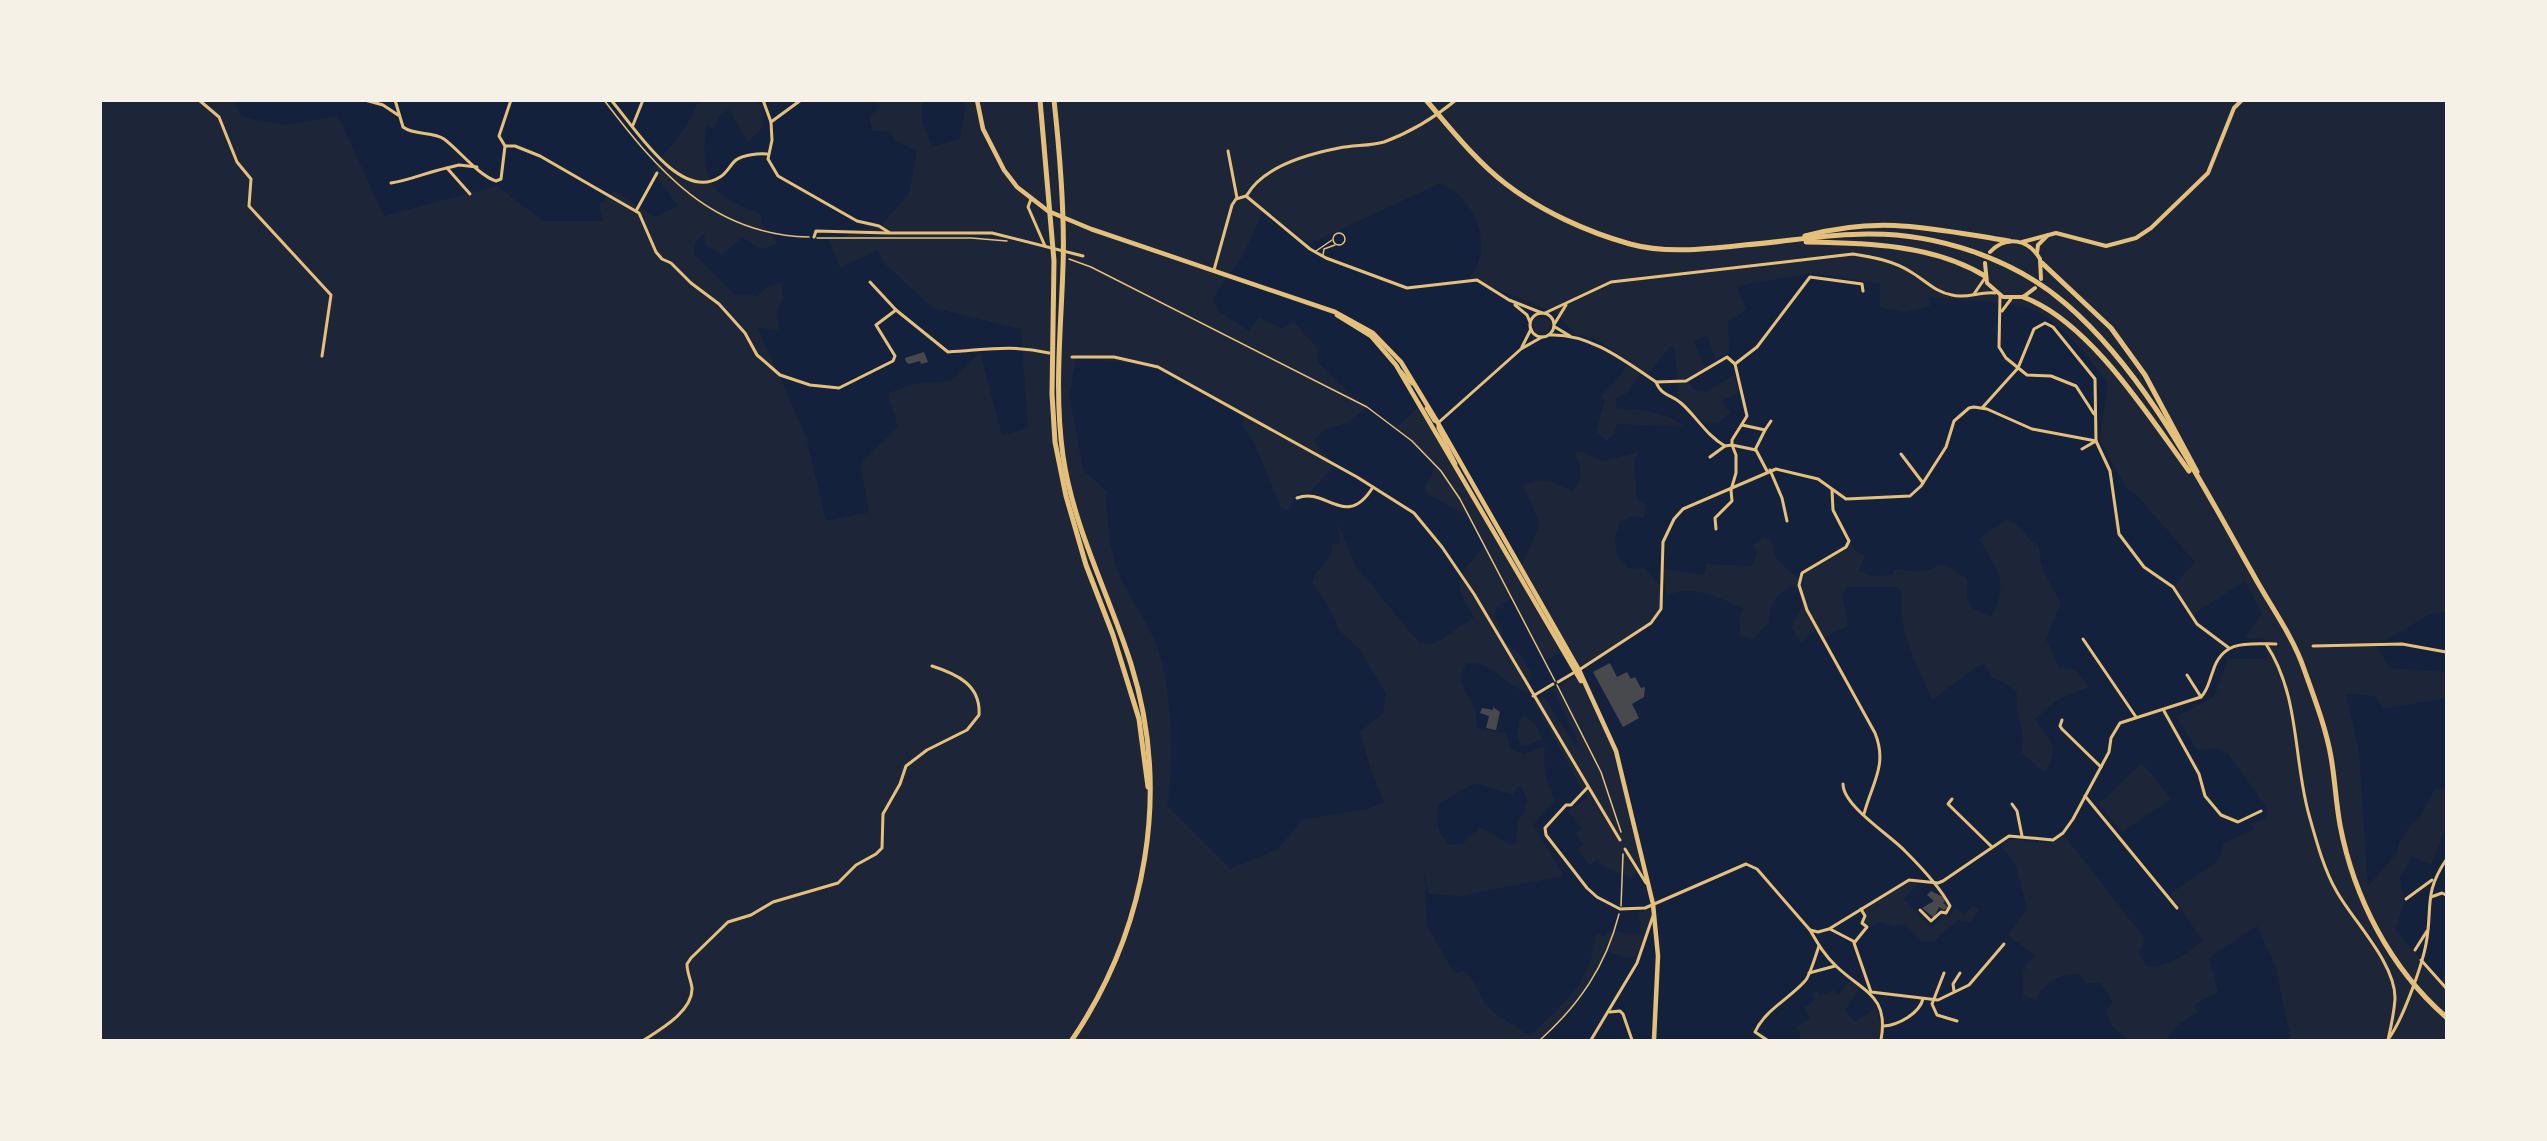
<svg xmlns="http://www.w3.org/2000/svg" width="2547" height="1141" viewBox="0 0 2547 1141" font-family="'Roboto Condensed',sans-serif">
	<rect width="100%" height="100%" fill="#14213d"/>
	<g fill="#1d2539" fill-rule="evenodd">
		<path d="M966,100l1480,1v511l-18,3 -52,31 14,22 56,4v26l-63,11 -8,-13 -29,-2 13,57 9,135 28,-32 3,-11 10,-16 11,-10 15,-28 11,-1v40l-15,37 -19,-8 -12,20 4,26 -9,27 46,52 5,-12v70h-155l-16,-75 -18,-39 -48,32 9,34 -24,13 4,7 -21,14 -11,14h-38l-17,-15 -5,-14 7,-9 -13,-19h-14l-6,-8c-20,-2 -36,6 -44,25l-13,-5v-21l5,-13 8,-5 -28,-20 19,-28 -11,-42 -13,-17v-7c21,-9 42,12 61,-7l81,104 -6,14 8,14c24,-1 37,-12 56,-26l-33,-47 49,-34 5,-18 30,-12 -2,-6 14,-6 2,-9 -40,-55 -12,-6 -18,3 -22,-34 38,-20 14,-38h39l-1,-20 -22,-1 18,-24 -17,-33 -53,34 -19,-28 22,-25 -59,-68 -9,-5 -28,-50 9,-55c-18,-25 -40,-53 -66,-70 -23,-14 -85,-14 -114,-17l2,9 -25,6 -25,-5v-23l-68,-11 -75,13 9,24 -18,12 1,31 -13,6 -9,-23 -13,5 11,27 -19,10 8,12 11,2 29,-17 5,17 -17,9 8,12 -12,10 -12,1 -28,-27c2,-7 -3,-42 -4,-52l-7,4 -20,27 -6,-3 -13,19 -12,6v10c23,3 50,2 68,19l-67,-3 -4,12 -6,4 -11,-8 9,-32 -5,-2 31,-36 -37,-24 -18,-3 -21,-22 -86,-36c27,-28 6,-83 -30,-93l-130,60 -45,-34 -21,45 -30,43 4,12 32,21 10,-14 22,11 13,-6 25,28 -2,11 43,42 7,4c-6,5 -13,11 -20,15 -14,8 -19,1 -33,19l21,24 -25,27 -12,1 -9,18 -8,-3 -29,-70 -10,-13 4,-11 -88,-47 -81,-10 -8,37 13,69 3,9 22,19c-2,9 0,19 1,28 1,21 5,43 14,62 12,23 26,42 35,65 15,39 18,120 10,160l63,63 48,-20 24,-29 64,-11 18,-7 -13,-31 -11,-39 23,-19 3,-20 -26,-43 -21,-20 -9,-21 -18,-27 4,-9 16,-19 -1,-9 9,-2 -2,-20 17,42 64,78 15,1 40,-27c-24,-38 -16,-40 11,-72l-15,-28 -43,-23 -2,-8 8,-13v-10l-37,-35 29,-27 96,166 19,-43 -17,-38c19,-11 30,-4 49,5 12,-10 10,-24 3,-37l6,-3 22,10 35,-9c-8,21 0,25 -2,45l10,9 -2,12 -13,-2 -11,6 -5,16 2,18 12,12 16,1 16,18v22l-10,14 -72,47 -12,-21 -22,12 -32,-63 -16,8 -2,11 7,13v9l19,17 11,18 -4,13 4,6c-29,-4 -32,-31 -65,-30 -13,19 -1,26 7,45 3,6 2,13 3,20l29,5 4,15 14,6 21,-8c-3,19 2,37 10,54l-22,25 31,51 -104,20 -31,-2 -5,-21 3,52 27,48 10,-2c14,10 14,28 26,38 12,11 27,16 39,27 33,-29 63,-55 67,-102l8,2 7,-6 19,4 11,-1 -2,-19 10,-6 2,-13 3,19 -15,42 -10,2 -21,-6 -29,49 -36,39h-1442v-939h132l9,16 44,8 52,-9 46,100 113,-30 46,35h60l-4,-17 15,-13 41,26 23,-11 -27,-36 35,-43 13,-26h52l13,4 -1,22 -15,15 -19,-32 -9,4 -6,15 -7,-4c-4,20 -5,47 9,64 8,11 32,19 45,26v6l16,22 -15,6 -20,-11 -20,17 -17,-11 -1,-11 -9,10 -1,11 40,40 23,2 10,-9 15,-5 1,17 -7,14 4,19 -23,-5 49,109 20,85 43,-9 -9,-49 38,-36 -10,-34 27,-9 35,-3 30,-29 22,83 26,-7 -7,-99 -88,-21 -48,-44 -7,-14 -38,18 -11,-28 51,-14 29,-32 8,-43 -22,-10 -5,-9 -17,-1 -4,-14 12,-11 -6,-5h-19h66v19l10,27 28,-8zM1475,783l38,12 2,-6 6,-3 6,14 -4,14 -5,5 -2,24 -5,2 -31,-18 -18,17 -13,1c-11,-13 -15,-24 -10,-41z"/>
		<circle cx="1542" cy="325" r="9"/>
		<path d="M2005,520c17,1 19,19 34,26 0,22 12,39 22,57l-15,36 13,28 16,3 14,17 -32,13 -22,19c14,21 27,28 10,53l-24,-19c6,-24 -7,-36 -4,-60l-12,-10 -14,-6 -6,-13 -9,3 -44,33c-14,-32 -35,-71 -30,-106l-4,-7h-51l-5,9 5,20v11l-12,4 -11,8 -7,-11 -16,15 -10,-16 14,-25 -9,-14 -5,-2c-15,10 -22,18 -22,36l-17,18 -12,-5 -1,-15 4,-11c-20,-11 -57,-27 -77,-12l-2,-28 40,6 2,-11 46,2 5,-12 -3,-10 9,-6 8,2 5,18 22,21c12,-18 42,-20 51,-38l7,10 9,5 -7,15 17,5 18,-1 2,-5c14,-1 32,6 43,-5h8l21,14v22l7,8 18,7c18,-38 4,-47 -13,-77z"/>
		<path d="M1581,675l35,76 33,136 -12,-18 -6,9 -27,-11 -6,-8 -8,6 -13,-16 6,-5 -8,-10 7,-5 -14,-18 19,-13 -54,-98 10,-5 31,49 4,2 -3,-12 -23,-45z"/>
		<path d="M1525,715l11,10 7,14 -18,7 -5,-1 -3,-10 3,-16z"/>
		<path d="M2142,763l29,36 -49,33 -23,-28z"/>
		<path d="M1909,881l9,3 -14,15 28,29 12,-15 5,4 6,-9 10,6 7,-8 8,3 -9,13 -13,-2 -25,22 -11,-1 -17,-17 -11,2 -15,-4 -8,5 -7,-4 3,-6 -4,-7z"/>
		<path d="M1849,981l11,7 -15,22 10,12 22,-15 4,20 -2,13h-78l-4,-14 13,-8 -6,-10 11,-8 -4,-6 5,-3 5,5 12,-6 5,5z"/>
	</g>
	<g fill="#48494c">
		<path d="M924,352l4,10 -7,2 -1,-3 -11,3 -3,-2 -1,-4z"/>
		<path d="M1610,663l7,14 10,-5 4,7 4,-2 6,11 4,-1 -1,10 -12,7 7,14 -16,9 -30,-55z"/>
		<path d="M1493,707l7,5 -4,18 -10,-2 3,-12 -9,-3 2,-5 11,2z"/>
		<path d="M1931,891l12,6 2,4 -2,2 5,4 -4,3 -5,-3 -5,11 -12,-10 12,-7 -7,-6z"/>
	</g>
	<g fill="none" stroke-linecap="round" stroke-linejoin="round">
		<g stroke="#e5c07b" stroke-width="1.5">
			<path d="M604,100c54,71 108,135 205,137"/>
			<path d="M817,238h154l36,3"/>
			<path d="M1069,259l22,8 276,140 45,34 29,30 19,28 95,182"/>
			<path d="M1557,685l44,87 20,60"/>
			<path d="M1621,906l2,-52"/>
			<path d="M1540,1040c39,-35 66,-74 79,-126"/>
		</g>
		<g stroke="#e5c07b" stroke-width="1.5">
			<circle cx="1339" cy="239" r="6"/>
			<path d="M1316,251l16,-11"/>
			<path d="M1323,255l1,-6 11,-4"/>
		</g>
		<g stroke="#e5c07b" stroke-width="3">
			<path d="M199,100l20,17 18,45 14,17 -2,27 82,89 -9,61"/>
			<path d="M365,100l18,5 15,10"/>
			<path d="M395,100l8,27c12,9 30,4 41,12 15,11 34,36 52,42l5,-2 4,-33 -6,-10 12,-36"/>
			<path d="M611,100c22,25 69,103 109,77 7,-4 10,-12 16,-17 7,-5 23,-7 31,-6"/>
			<path d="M763,100l8,22 1,18 -4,19 10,17 79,45 22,5 11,7h102l91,23"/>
			<path d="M771,122l30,-22"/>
			<path d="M633,125l10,-25"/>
			<path d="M505,146h10l25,10 99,57 17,39 6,7 9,4 20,20 28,21 26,29 12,22 23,20 30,10 29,3 54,-27 2,-5 -19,-31 20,-15 52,42c38,-2 62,-8 101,1"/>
			<path d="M1228,151l9,47"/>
			<path d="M447,168l12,-3 18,2"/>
			<path d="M391,183c20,-3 36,-11 56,-15l23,26"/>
			<path d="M1247,195c16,-28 61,-41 92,-47 14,-3 31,-2 45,-6 27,-10 50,-24 72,-42"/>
			<path d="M1031,199l-3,8 17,39"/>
			<path d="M636,211l21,-38"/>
			<path d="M814,237l2,-6 73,2"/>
			<path d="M1214,270l18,-65 4,-6 10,-3 64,53 16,9 81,30 70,-8 32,20 33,13"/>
			<path d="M870,282l26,28"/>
			<path d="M1974,294l11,-16"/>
			<path d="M2000,296l-1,51 7,11 21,17 24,1 25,10 18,28"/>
			<path d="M1515,305l12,10 3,7"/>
			<path d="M2002,311l9,-12"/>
			<path d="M1545,313l66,-31 242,-28c20,3 41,7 58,18 15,9 24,20 41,23 14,4 29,-4 43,-2"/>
			<circle cx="1542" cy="325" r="12"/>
			<path d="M1555,323l11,-18"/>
			<path d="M1555,327l15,9"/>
			<path d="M1550,335c39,-2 75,26 106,47"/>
			<path d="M1522,347l9,-18"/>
			<path d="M1072,357h42l44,10 199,110 57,36 28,34 32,47 146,246"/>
			<path d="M1401,371l11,13"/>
			<path d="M1426,408l8,13 4,2v5l18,36"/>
			<path d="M1982,408l36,-40 16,-39 11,-6 8,4 42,52 1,62 -14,8"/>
			<path d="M1438,423l83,-74 21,-12"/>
			<path d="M1742,425l23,5 -10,20"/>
			<path d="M1765,430l6,-9"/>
			<path d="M1725,446c-19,-11 -29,-30 -44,-43 -10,-9 -19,-6 -25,-21l30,-1 41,-24 8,7"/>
			<path d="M1901,454l22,29"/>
			<path d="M1710,457l15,-11 7,-1 4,10v18l-5,17 1,11 -17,17 1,11"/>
			<path d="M1770,470l12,28 5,23"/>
			<path d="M1767,471l-11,-21 -24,-5v-5l15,-24 -12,-52 22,-17 53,-70 52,7 1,7"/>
			<path d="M1832,490l1,20 16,31 -3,6 -44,26 -3,12 8,25 68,123c13,32 -3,50 -11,81"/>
			<path d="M1297,498c29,-12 49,33 76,-11"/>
			<path d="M2083,639l53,78"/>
			<path d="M2266,644c34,51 27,114 43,171 7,25 15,55 28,77 17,30 59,72 58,107 -1,14 -4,28 -7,41"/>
			<path d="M2313,646l89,-2 44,8"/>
			<path d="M1579,670l72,-47 10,-14 2,-67 11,-23 9,-10 93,-40 42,10 28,20 64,-3 11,-10 25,-39 8,-26 15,-13 5,-1 13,2 45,20 64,12 14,30 9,63 25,33 29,20 24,37 32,24"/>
			<path d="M2187,675l14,22"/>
			<path d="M1558,682l17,-10"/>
			<path d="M1533,696l20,-12"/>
			<path d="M2164,711l35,63 6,22 16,19 17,7 23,-11"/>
			<path d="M2062,720l-2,6 2,3 39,38"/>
			<path d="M1843,784c0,22 47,51 62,67 16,16 35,36 45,55l-4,7 -5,-1 -10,9 -11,-11"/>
			<path d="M1588,787l-17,18h-5l-21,23 1,7 41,53 10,9 23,12 25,-1 101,-44 11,5 53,61"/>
			<path d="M2085,796l92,112"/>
			<path d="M1952,799l-4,5 44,43"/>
			<path d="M2012,804l5,7 5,25"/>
			<path d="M1625,849l21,34"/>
			<path d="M2431,897l11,-4 4,2"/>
			<path d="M2406,899l26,-19"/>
			<path d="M1861,909l4,7 -3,7 5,4 -13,16 17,49 67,8 31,-15 35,-41"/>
			<path d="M1830,929l25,13"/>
			<path d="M2415,950l12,-19"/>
			<path d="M2421,960l25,28"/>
			<path d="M1809,973l26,-7"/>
			<path d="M1944,973l-12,31 5,11 20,6"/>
			<path d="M1954,991l-1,-7 7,-11"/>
			<path d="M1610,1012l10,-1 3,3 9,26"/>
			<path d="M1884,1026c14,-1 35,-12 39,-27"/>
			<path d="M2389,1038c13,-17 33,-72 37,-94 7,-36 -3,-50 20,-84"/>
			<path d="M644,1040c17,-11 49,-29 48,-52 -1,-8 -5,-15 -5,-24l4,-6 37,-36 23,-7 22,-13 65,-19 18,-18 20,-11 6,-6 1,-34 17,-30 6,-18 21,-16 40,-20 12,-15c2,-30 -22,-41 -47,-49"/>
			<path d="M1591,1040l46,-77 16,-47"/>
			<path d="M1767,1040l-12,-8c10,-22 34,-33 50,-51 5,-5 11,-27 14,-35"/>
			<path d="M1881,1040c8,-44 -16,-47 -44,-73 -12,-11 -19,-23 -27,-37l8,2 11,-3 80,-49 29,3 5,-2 66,-45 44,4 10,-7 10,-14 36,-67 2,-14 9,-15 81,-26c7,-7 8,-16 12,-26 10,-32 35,-27 63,-27"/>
		</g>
		<g stroke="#e5c07b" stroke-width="4">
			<path d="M2022,242l34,-9 50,13 30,-8 15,-10 57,-55 26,-65 8,-8"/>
			<path d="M1990,252c17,-18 39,-12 50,7l1,20"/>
			<path d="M2037,253l1,-8 10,-10"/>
			<path d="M1985,263l2,20 16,14h20l12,-9"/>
		</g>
		<g stroke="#e5c07b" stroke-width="4.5">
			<path d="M977,100l6,29 21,41 13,17 31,24 43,18 244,83 38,21 28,29 37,61 141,247 37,81 37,153 5,52 -4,84"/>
			<path d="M1337,315l34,21 25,29 185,316"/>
		</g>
		<g stroke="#e5c07b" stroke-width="5">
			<path d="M1040,100l14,161 -2,133 3,48 11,54 20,69 27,70 26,84 9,68"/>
			<path d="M1054,100c6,55 11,111 9,166 -2,64 -9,126 0,190 11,74 46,138 68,208 40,128 16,265 -59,376"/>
			<path d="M1426,100c25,29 50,61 80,84 35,27 81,48 124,60 36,10 77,5 114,1 41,-3 82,-11 123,-11 69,-1 146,24 199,70 81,70 134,177 187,270 16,30 40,62 51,95 10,28 22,59 27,88 4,23 5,46 9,68 14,73 50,143 106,192"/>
			<path d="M1805,236c77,-21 128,-7 204,5"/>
			<path d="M1806,242c60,1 126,2 179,34"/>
			<path d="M2042,263l69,65 34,47 52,97"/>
			<path d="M2023,297c66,24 125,118 166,174"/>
		</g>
	</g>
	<rect width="2547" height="1141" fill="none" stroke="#f6f1e7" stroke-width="204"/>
</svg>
